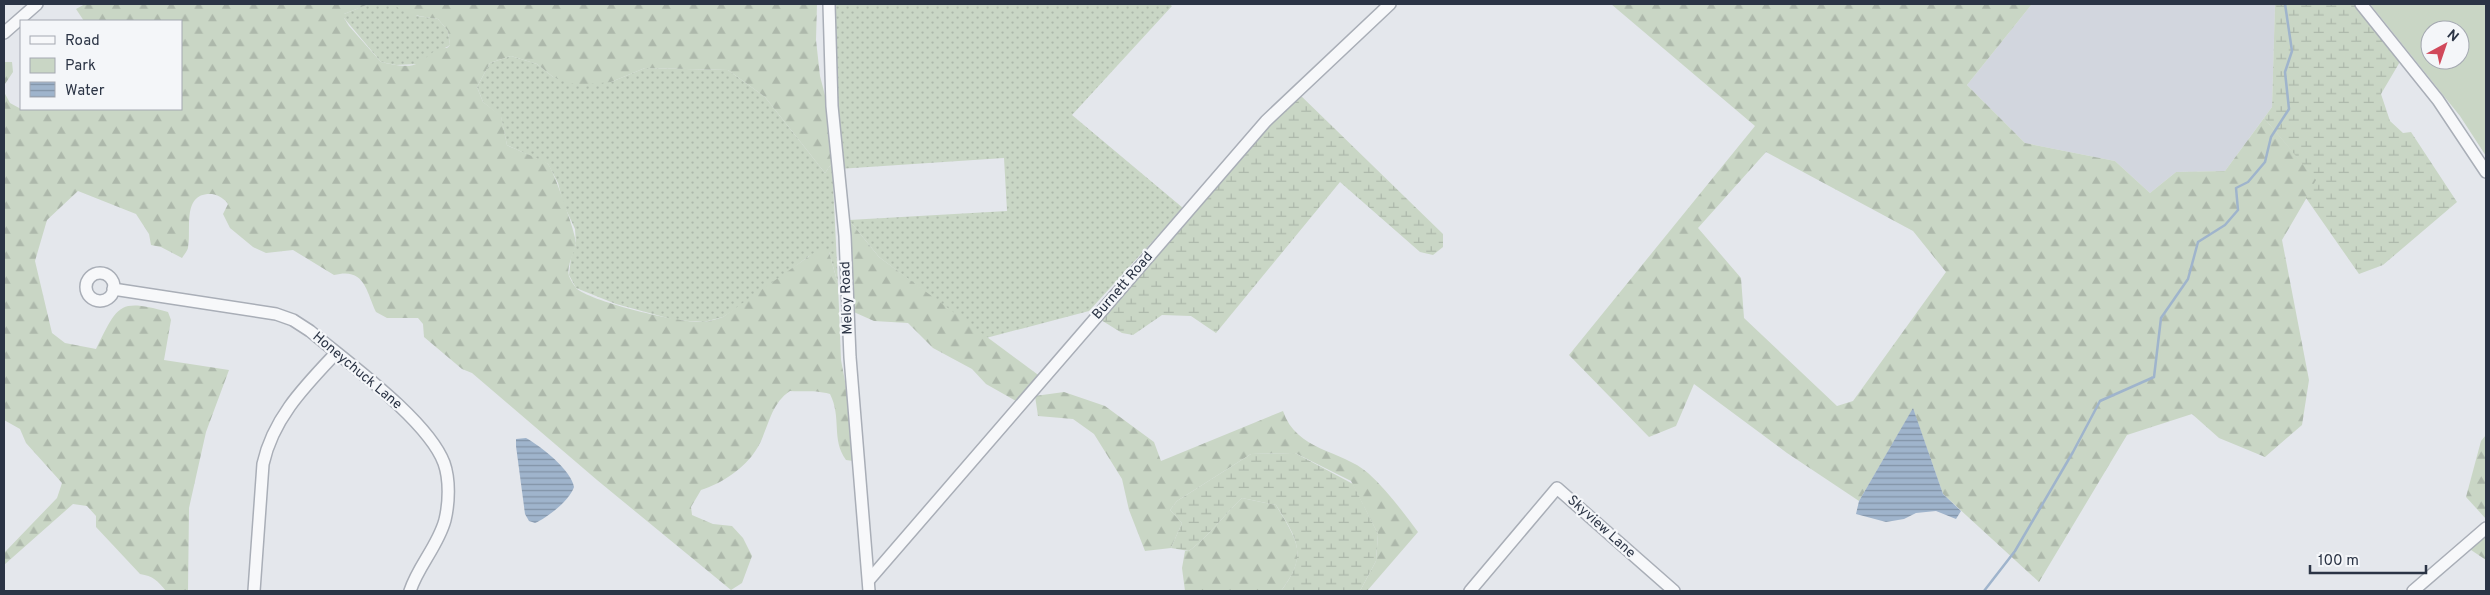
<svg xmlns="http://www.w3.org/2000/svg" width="2490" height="595" viewBox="0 0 2490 595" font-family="Overpass,sans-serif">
	<defs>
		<pattern id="grass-dots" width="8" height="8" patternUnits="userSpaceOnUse" patternTransform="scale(1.25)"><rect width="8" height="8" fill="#c9d6c5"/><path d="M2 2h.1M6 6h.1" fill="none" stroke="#adb8ab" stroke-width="1.8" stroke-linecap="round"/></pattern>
		<pattern id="forest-firs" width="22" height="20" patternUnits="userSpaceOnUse" patternTransform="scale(1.25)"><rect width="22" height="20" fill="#c9d6c5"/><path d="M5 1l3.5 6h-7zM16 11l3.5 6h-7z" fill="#adb8ab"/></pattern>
		<pattern id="wetland-marsh" width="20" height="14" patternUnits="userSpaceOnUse" patternTransform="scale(1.25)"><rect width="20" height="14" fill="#c9d6c5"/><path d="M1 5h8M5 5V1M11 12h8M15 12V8" fill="none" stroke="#adb8ab"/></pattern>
		<pattern id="water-rules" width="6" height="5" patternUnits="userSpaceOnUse" patternTransform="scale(1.25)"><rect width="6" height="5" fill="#9fb4cc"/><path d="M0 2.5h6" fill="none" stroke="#8293a7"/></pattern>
	</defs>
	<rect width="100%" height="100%" fill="#e4e7ec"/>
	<path fill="#d2d6de" d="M2032,4h243l-3,103 -47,64 -49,1 -26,21 -35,-32 -90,-18 -58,-58z"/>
	<g fill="url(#grass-dots)">
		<path d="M369,4h25l24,12 20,3 10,12 2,14 -32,19 -22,1 -15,-3 -37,-44v-4z"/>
		<path d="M829,4h340l3,2 -100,109 111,93 -94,103 -103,27 -107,-81 -30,-37 158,-9 -3,-53 -166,11z"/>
		<path d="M511,56l26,8 16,13 58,5 34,-14 83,2 37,27 60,76 7,-10 6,121 -9,-32 -20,4 -53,40 -33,21 -19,5 -29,-2 -59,-16 -40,-16 -7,-13 2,-17 5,-14 -1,-15 -12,-26 -5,-20 -10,-19 -41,-19 -6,-28 -18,-15 -6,-15 13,-24z"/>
	</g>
	<g fill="url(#forest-firs)" fill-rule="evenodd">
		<path d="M85,4h284l-25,10v4l5,8 32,36c10,2 28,7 37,1 10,-5 16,-16 29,-15l3,-3 -2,-14 -10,-12c-14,-2 -34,-4 -44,-15h423l-1,36 4,36 8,31 4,56 -7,10 -60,-76 -37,-27 -83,-2 -34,14 -34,3 -24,-8 -16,-13 -26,-8 -21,7 -13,24 6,15 18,14 6,29c7,4 38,16 41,19 6,7 28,70 28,79 -1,10 -10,22 -7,33 1,3 6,11 8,13 19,14 99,33 124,33 7,0 15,-3 22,-5l99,-70 7,5 9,32 3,76 9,48 3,53 -7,-1c-15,-21 -4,-42 -16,-66 -15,-4 -25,-2 -40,-3 -21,14 -21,39 -34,59 -11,18 -35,34 -55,40l-10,17 1,8 21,9 19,2 11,12 9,18 -10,27 -11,7 -134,-110 -125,-107 -10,-4 -38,-32 -1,-13 -5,-6h-31l-11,-6c-10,-21 -11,-45 -42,-37l-41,-25 -27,3 -13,-6 -23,-19 -7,-14 5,-10c-3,-5 -10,-9 -16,-10 -31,-2 -20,36 -24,54 -1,3 -4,7 -6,10l-21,-11 -10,-2 -2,-11 -13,-20 -58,-23 -31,29 -12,41 17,72 13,10 31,6c22,-44 22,-51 72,-37l3,8 -7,40 65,10 -23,62 -17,76 -1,83h-22c-8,-10 -13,-15 -26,-17l-44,-47v-11l-9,-10 -14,-2 -69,61v-12l53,-55 5,-15 -36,-40 -6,-14 -16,-9v-358h8l1,10 -8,12 -1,8 6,11 11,6h160v-88h-97l-8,-12z"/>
		<path d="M1611,4h421l-65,81 58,58 90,18 35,32 26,-21 49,-1 39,-53 53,62 -35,60 27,140 -7,45 -37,32 -46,-19 -27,-24 -65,21 -88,147 -96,-88 -30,-85 -54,92 -72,-48 -93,-69 -18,42 -27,11 -80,-82 186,-229zM1766,152l147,79 33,41 -93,129 -16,5 -93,-88 -3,-40 -43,-50z"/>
		<path d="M849,220l30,37 162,120 -25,24 -30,-17 -14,-15 -39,-21 -25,-25 -34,-2 -27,-12z"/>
		<path d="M1064,392l41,14 49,36 7,19 122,-50c13,40 59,39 85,62 19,17 35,39 50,59l-51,59h-7l16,-30 2,-27 -27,-53 -56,-28 -44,1 -74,47 -7,9 12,13 -11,25 -26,3 -16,-41 -7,-31 -28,-45 -21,-15 -35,-3 -3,-20z"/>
		<path d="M2486,435v84l-20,-22 15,-56z"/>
		<path d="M1242,498l34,7c21,36 33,49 5,86h-96l-3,-23 3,-17h4c20,-15 35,-36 53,-53z"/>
		<path d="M2486,533v27l-18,-12z"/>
	</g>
	<g fill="url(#wetland-marsh)">
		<path d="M2275,4h79l47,56 -20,34 9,27 13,12 8,-1 46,70 -74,63 -24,9 -53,-76 10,-18 -52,-62 8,-11z"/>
		<path d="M1297,92l146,142v13l-10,8 -13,-3 -80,-70 -124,151 -25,-17 -29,-1 -29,20 -11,-2 -21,-13z"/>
		<path d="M1295,453l58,31 25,50 -2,27 -16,30h-79c27,-36 17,-51 -5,-86l-34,-7c-18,17 -33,38 -53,53l-18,-3 11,-25 -12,-13 7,-9 74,-47z"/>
	</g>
	<path fill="#c9d6c5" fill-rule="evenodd" d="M2370,4h116v152l-26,-40zM2430,30h30v30h-30z"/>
	<g fill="url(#water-rules)">
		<path d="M1913,408l30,86 18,17 -5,8 -20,-8 -20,2 -12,6 -18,3 -30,-8 3,-13z"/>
		<path d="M526,438c16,9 45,32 48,49 -4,13 -27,31 -39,36l-6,-2 -4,-7 -9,-68v-7z"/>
	</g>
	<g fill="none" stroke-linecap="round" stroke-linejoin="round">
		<path stroke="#9fb4cc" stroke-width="2.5" d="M1984,591l31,-40 58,-99 27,-51 54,-24 7,-59 27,-39 10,-37 27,-17 13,-15 -2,-22 12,-6 17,-20 6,-25 18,-28 -4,-37 7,-21 -7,-47"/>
		<defs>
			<g id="minor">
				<path d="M829,4l3,102 13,130 5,121 19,234"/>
				<path d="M2361,4l77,96 48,72"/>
				<path d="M4,33l33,-29"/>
				<circle cx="100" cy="287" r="14"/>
				<path d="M113,289l163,25 17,6 17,11c37,31 118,89 134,132 6,17 5,40 1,57 -7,26 -27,46 -35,71"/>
				<path d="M869,580l397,-459 124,-117"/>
				<path d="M254,591l9,-127c10,-46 42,-78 73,-111"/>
				<path d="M1470,591l87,-103 117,103"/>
				<path d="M2413,591l73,-63"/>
			</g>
		</defs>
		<use href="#minor" stroke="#a9aeb7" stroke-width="14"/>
		<use href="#minor" stroke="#f7f8fa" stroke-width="11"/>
	</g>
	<g text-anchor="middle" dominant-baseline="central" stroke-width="4.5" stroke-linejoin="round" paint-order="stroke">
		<g font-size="14" fill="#2b3445" stroke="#f4f6f9">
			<text transform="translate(1123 286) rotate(-49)">Burnett Road</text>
			<text transform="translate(847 298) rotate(-92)">Meloy Road</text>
			<text transform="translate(357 371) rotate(40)">Honeychuck Lane</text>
			<text transform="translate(1601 527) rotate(42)">Skyview Lane</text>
		</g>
	</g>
	<rect width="2490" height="595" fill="none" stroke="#2b3445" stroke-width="10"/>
	<rect x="20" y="20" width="162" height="90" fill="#f4f6f9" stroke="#a4a8b1"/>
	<rect x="30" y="36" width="25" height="8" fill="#f7f8fa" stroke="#a4a8b1"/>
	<text x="65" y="45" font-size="15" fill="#2b3445">Road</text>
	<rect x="30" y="58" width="25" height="15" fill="#c9d6c5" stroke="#a4a8b1"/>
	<text x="65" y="70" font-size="15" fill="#2b3445">Park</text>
	<rect x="30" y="82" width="25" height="15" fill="url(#water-rules)" stroke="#a4a8b1"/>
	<text x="65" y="95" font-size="15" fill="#2b3445">Water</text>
	<g transform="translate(2445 45) rotate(40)"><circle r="24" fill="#f4f6f9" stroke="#a4a8b1"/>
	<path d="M0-4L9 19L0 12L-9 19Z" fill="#d1495b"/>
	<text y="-8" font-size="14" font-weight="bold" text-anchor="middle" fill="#2b3445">N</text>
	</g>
	<path d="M2310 565v8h116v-8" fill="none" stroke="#2b3445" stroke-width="2.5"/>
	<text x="2318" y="565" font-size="15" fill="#2b3445" stroke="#f4f6f9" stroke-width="4" paint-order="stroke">100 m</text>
</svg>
